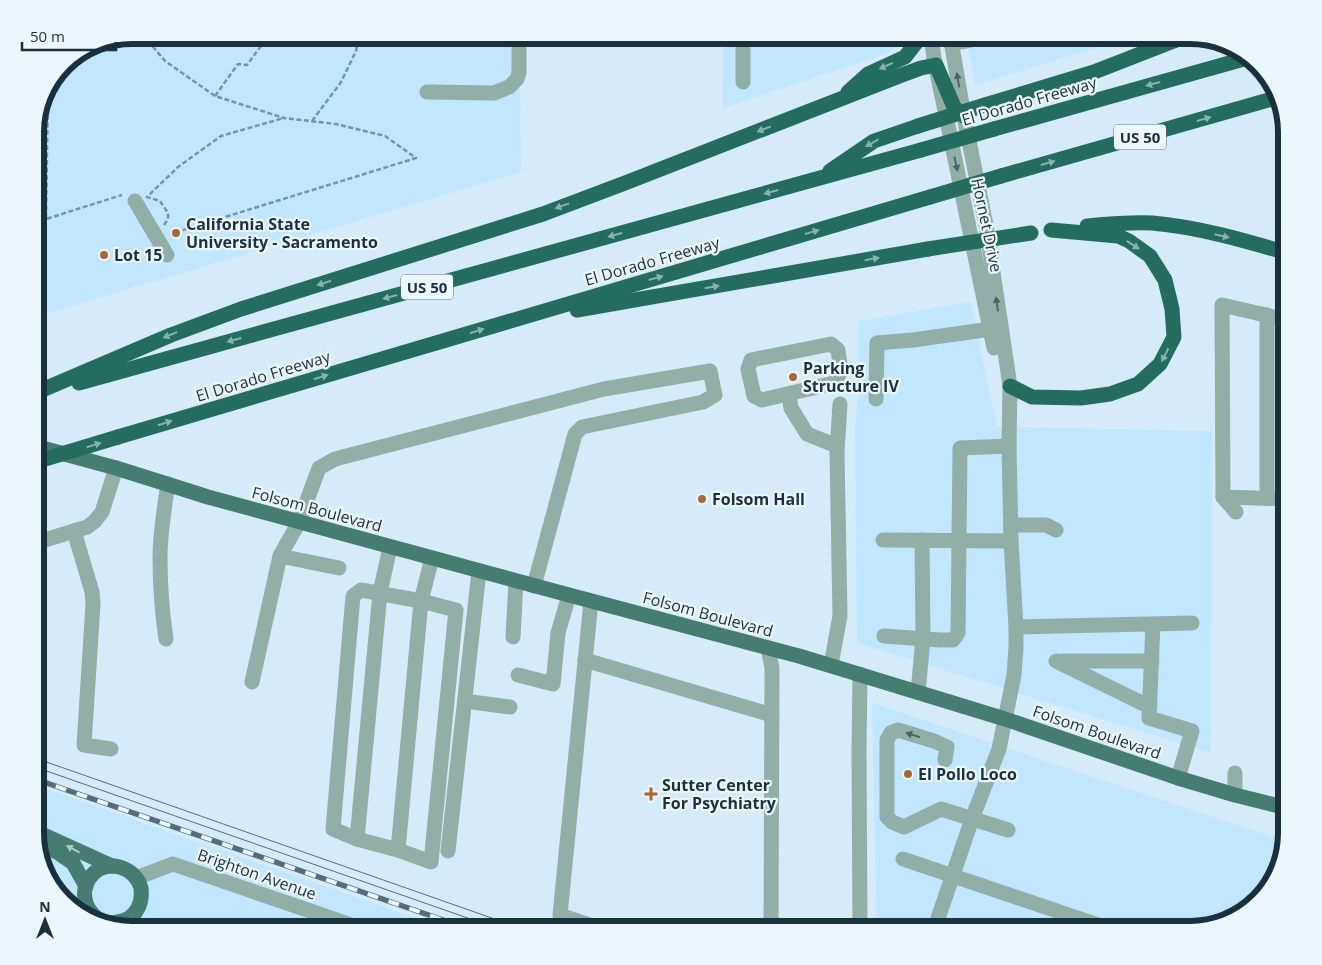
<svg xmlns="http://www.w3.org/2000/svg" width="1322" height="965" viewBox="0 0 1322 965" font-family="'Open Sans',sans-serif">
	<rect width="100%" height="100%" fill="#d5ebf9"/>
	<g fill="#c1e6ff">
		<path d="M132,35h379l1,36 8,19 1,82 -486,145v-192l10,-36 23,-30z"/>
		<path d="M723,35h185l-6,10 -17,9 -162,54z"/>
		<path d="M966,35h172l-163,50z"/>
		<path d="M971,302l26,125 215,4 -1,322 -354,-110 -2,-218 3,-28 1,-76z"/>
		<path d="M872,703l413,138 -18,51 -34,28 -43,10h-313z"/>
		<path d="M35,785l415,145h-319l-58,-20 -25,-29 -13,-41z"/>
	</g>
	<g fill="none" stroke-linecap="round" stroke-linejoin="round">
		<g stroke="#7c92a0" stroke-width="2.5" stroke-dasharray="5 2.5" stroke-linecap="butt">
			<path d="M143,35l22,26 50,35 69,22 52,6 49,12 31,22 -246,76"/>
			<path d="M48,85l-2,134 76,-24"/>
			<path d="M215,96l23,-32 9,1 22,-30"/>
			<path d="M312,121l29,-39 15,-31 3,-16"/>
			<path d="M164,225l4,-6v-6l-8,-12 -13,-4 31,-30 43,-31 63,-18"/>
		</g>
		<g stroke="#92afa7" stroke-width="15">
			<path d="M931,35l3,23 60,290"/>
			<path d="M951,44l47,-9"/>
			<path d="M743,82v-47"/>
			<path d="M427,92l67,1 15,-6 8,-8 2,-6v-38"/>
			<path d="M135,201l32,54"/>
			<path d="M1267,315v183"/>
			<path d="M831,344l7,6 3,21 -7,12 -72,17 -8,-4 -6,-27 3,-9z"/>
			<path d="M789,395l2,13 16,26 30,12"/>
			<path d="M876,399l1,-56 36,-3 78,-11"/>
			<path d="M1223,497l64,2"/>
			<path d="M1236,512l-13,-15 -1,-192 65,15"/>
			<path d="M1011,525h35l10,5"/>
			<path d="M74,531l18,61 1,12 -9,141 27,4"/>
			<path d="M883,540l128,1"/>
			<path d="M35,543l52,-16 8,-6 7,-9 14,-44"/>
			<path d="M390,547l-10,46 -23,246 41,11 23,-249 11,-43"/>
			<path d="M339,568l-59,-12 19,-34 20,-54 16,-9 269,-70 106,-18 5,24 -12,7 -121,25 -7,7 -41,152"/>
			<path d="M591,601l-31,314 45,15"/>
			<path d="M1153,624l-4,94 43,13 -14,47"/>
			<path d="M1016,627l176,-4"/>
			<path d="M884,636l56,4h13l5,-7 2,-185 49,-2"/>
			<path d="M513,637l3,-56"/>
			<path d="M166,639c-4,-27 -6,-54 -6,-81 0,-25 4,-49 8,-74"/>
			<path d="M768,648l4,20 -1,262"/>
			<path d="M585,660l187,55"/>
			<path d="M1056,661l94,46"/>
			<path d="M1061,661h91"/>
			<path d="M831,665l9,-49 -3,-164 3,-48"/>
			<path d="M518,675l35,9 5,-51 11,-38"/>
			<path d="M252,682l28,-126"/>
			<path d="M918,692l5,-53 -1,-99"/>
			<path d="M465,701l45,6"/>
			<path d="M945,760l2,-13 -13,-6 -36,-11 -7,3 -4,7v77l5,5 12,5 37,-18 67,21"/>
			<path d="M1235,773v22"/>
			<path d="M357,839l-24,-10 20,-233 8,-6 60,11 35,9 -25,252 -33,-12"/>
			<path d="M448,851l31,-280"/>
			<path d="M903,859l210,71"/>
			<path d="M136,878l37,-14 193,66"/>
			<path d="M131,916l10,14"/>
			<path d="M860,930l-1,-179 1,-77"/>
			<path d="M934,930l38,-111 27,-70 15,-74 2,-28v-20l-5,-86 -2,-95 1,-60 -24,-161 -22,-109 -14,-81"/>
		</g>
		<g stroke="#457e71" stroke-width="15">
			<path d="M35,446l81,22 92,29 361,98 230,61 206,63 173,59 57,17 52,13"/>
			<path d="M35,831l77,35"/>
			<path d="M36,843l21,9 16,11 13,23"/>
			<path d="M98,919c-31,-24 -3,-66 29,-49 7,4 12,11 14,18 1,9 -1,19 -7,26 -6,7 -15,8 -24,9"/>
		</g>
		<g stroke="#246d5e" stroke-width="15">
			<path d="M848,92l20,-18 37,-17 17,-22"/>
			<path d="M985,105l109,-33 95,-37"/>
			<path d="M994,129l257,-72"/>
			<path d="M830,171l44,-30 44,-15"/>
			<path d="M1001,176l278,-79"/>
			<path d="M1087,226c21,-2 44,-4 65,-3 46,4 91,17 135,30"/>
			<path d="M577,310l351,-61"/>
			<path d="M79,383l842,-233"/>
			<path d="M1010,386l22,11 49,1 29,-4 28,-10 22,-20 14,-27 -2,-28 -7,-29 -15,-24 -21,-15 -11,-5 -67,-6"/>
			<path d="M35,393l136,-58 70,-26 302,-95 82,-31 277,-108 19,-7 15,-3 18,42 10,9"/>
			<path d="M118,437l812,-240"/>
		</g>
		<g stroke="#556c79" stroke-width="1">
			<path d="M35,758l491,172"/>
			<path d="M35,767l467,163"/>
		</g>
		<defs>
			<path id="rail" d="M35,779l437,151"/>
		</defs>
		<use href="#rail" stroke="#556c79" stroke-width="5.5"/>
		<use href="#rail" stroke="#ecf6fe" stroke-width="4" stroke-dasharray="11" stroke-linecap="butt"/>
		<g stroke="#246d5e" stroke-width="15">
			<path d="M918,126l67,-21"/>
			<path d="M921,150l73,-21"/>
			<path d="M930,197l71,-21"/>
			<path d="M928,249l103,-16"/>
			<path d="M35,462l83,-25"/>
		</g>
	</g>
	<defs><path id="oneway-solid" d="M-6-.8H1V-3.2L6.5 0L1 3.2V.8H-6Z" transform="scale(1.25)"/></defs>
	<g fill="#88b2ae">
		<use href="#oneway-solid" transform="translate(886 66) rotate(156)"/>
		<use href="#oneway-solid" transform="translate(1153 84) rotate(165)"/>
		<use href="#oneway-solid" transform="translate(1204 119) rotate(-16)"/>
		<use href="#oneway-solid" transform="translate(764 129) rotate(159)"/>
		<use href="#oneway-solid" transform="translate(872 143) rotate(151)"/>
		<use href="#oneway-solid" transform="translate(1048 163) rotate(-16)"/>
		<use href="#oneway-solid" transform="translate(771 192) rotate(165)"/>
		<use href="#oneway-solid" transform="translate(562 206) rotate(160)"/>
		<use href="#oneway-solid" transform="translate(812 232) rotate(-16)"/>
		<use href="#oneway-solid" transform="translate(615 235) rotate(165)"/>
		<use href="#oneway-solid" transform="translate(1222 236) rotate(13)"/>
		<use href="#oneway-solid" transform="translate(1133 245) rotate(33)"/>
		<use href="#oneway-solid" transform="translate(872 259) rotate(-10)"/>
		<use href="#oneway-solid" transform="translate(656 278) rotate(-16)"/>
		<use href="#oneway-solid" transform="translate(324 283) rotate(162)"/>
		<use href="#oneway-solid" transform="translate(712 287) rotate(-10)"/>
		<use href="#oneway-solid" transform="translate(390 297) rotate(165)"/>
		<use href="#oneway-solid" transform="translate(477 331) rotate(-17)"/>
		<use href="#oneway-solid" transform="translate(170 335) rotate(158)"/>
		<use href="#oneway-solid" transform="translate(234 340) rotate(165)"/>
		<use href="#oneway-solid" transform="translate(1165 355) rotate(117)"/>
		<use href="#oneway-solid" transform="translate(321 377) rotate(-17)"/>
		<use href="#oneway-solid" transform="translate(165 423) rotate(-17)"/>
		<use href="#oneway-solid" transform="translate(94 445) rotate(-17)"/>
	</g>
	<g fill="#496367">
		<use href="#oneway-solid" transform="translate(958 80) rotate(-100)"/>
		<use href="#oneway-solid" transform="translate(956 164) rotate(78)"/>
		<use href="#oneway-solid" transform="translate(997 304) rotate(-98)"/>
		<use href="#oneway-solid" transform="translate(913 735) rotate(-163)"/>
	</g>
	<use fill="#b2cccd" href="#oneway-solid" transform="translate(73 849) rotate(-152)"/>
	<g fill="#a96733" stroke="#ecf6fe" stroke-width="2">
		<circle cx="176" cy="233" r="5"/>
		<circle cx="104" cy="255" r="5"/>
		<circle cx="793" cy="377" r="5"/>
		<circle cx="702" cy="499" r="5"/>
		<circle cx="908" cy="774" r="5"/>
		<path d="M648.5 786.5h5v5h5v5h-5v5h-5v-5h-5v-5h5z"/>
	</g>
	<g text-anchor="middle" dominant-baseline="central" stroke-width="4.5" stroke-linejoin="round" paint-order="stroke">
		<g fill="#ecf6fe" stroke="#586b77" stroke-width="1">
			<rect x="1114" y="124.5" width="52" height="25" rx="4"/>
			<rect x="401" y="274.5" width="52" height="25" rx="4"/>
		</g>
		<g font-size="15" font-weight="bold" fill="#19303d">
			<text x="1140" y="137">US 50</text>
			<text x="427" y="287">US 50</text>
		</g>
		<g font-size="16" fill="#19303d" stroke="#ecf6fe">
			<text transform="translate(1029 101) rotate(-16)">El Dorado Freeway</text>
			<text transform="translate(987 225) rotate(78)">Hornet Drive</text>
			<text transform="translate(652 261) rotate(-16)">El Dorado Freeway</text>
			<text transform="translate(263 376) rotate(-17)">El Dorado Freeway</text>
			<text transform="translate(317 509) rotate(15)">Folsom Boulevard</text>
			<text transform="translate(708 614) rotate(15)">Folsom Boulevard</text>
			<text transform="translate(1097 732) rotate(19)">Folsom Boulevard</text>
			<text transform="translate(257 874) rotate(19)">Brighton Avenue</text>
		</g>
		<g font-size="16" font-weight="bold" fill="#19303d" stroke="#ecf6fe" text-anchor="start">
			<text x="186" y="224">California State<tspan x="186" dy="18">University - Sacramento</tspan></text>
			<text x="114" y="255">Lot 15</text>
			<text x="803" y="368">Parking<tspan x="803" dy="18">Structure IV</tspan></text>
			<text x="712" y="499">Folsom Hall</text>
			<text x="918" y="774">El Pollo Loco</text>
			<text x="662" y="785">Sutter Center<tspan x="662" dy="18">For Psychiatry</tspan></text>
		</g>
	</g>
	<path d="M0 0H1322V965H0ZM132 44H1190A88 88 0 0 1 1278 132V833A88 88 0 0 1 1190 921H132A88 88 0 0 1 44 833V132A88 88 0 0 1 132 44Z" fill="#ecf6fe" fill-rule="evenodd"/>
	<path fill="none" stroke="#19303d" stroke-width="6" d="M132 44H1190A88 88 0 0 1 1278 132V833A88 88 0 0 1 1190 921H132A88 88 0 0 1 44 833V132A88 88 0 0 1 132 44Z"/>
	<g transform="translate(45 920)" stroke="#ecf6fe" stroke-width="4" paint-order="stroke">
	<path d="M0-4L9 19L0 12L-9 19Z" fill="#19303d"/>
	<text y="-8" font-size="14" font-weight="bold" text-anchor="middle" fill="#19303d">N</text>
	</g>
	<path d="M22 42v8h94v-8" fill="none" stroke="#19303d" stroke-width="2.5"/>
	<text x="30" y="42" font-size="15" fill="#19303d" stroke="#ecf6fe" stroke-width="4" paint-order="stroke">50 m</text>
</svg>
